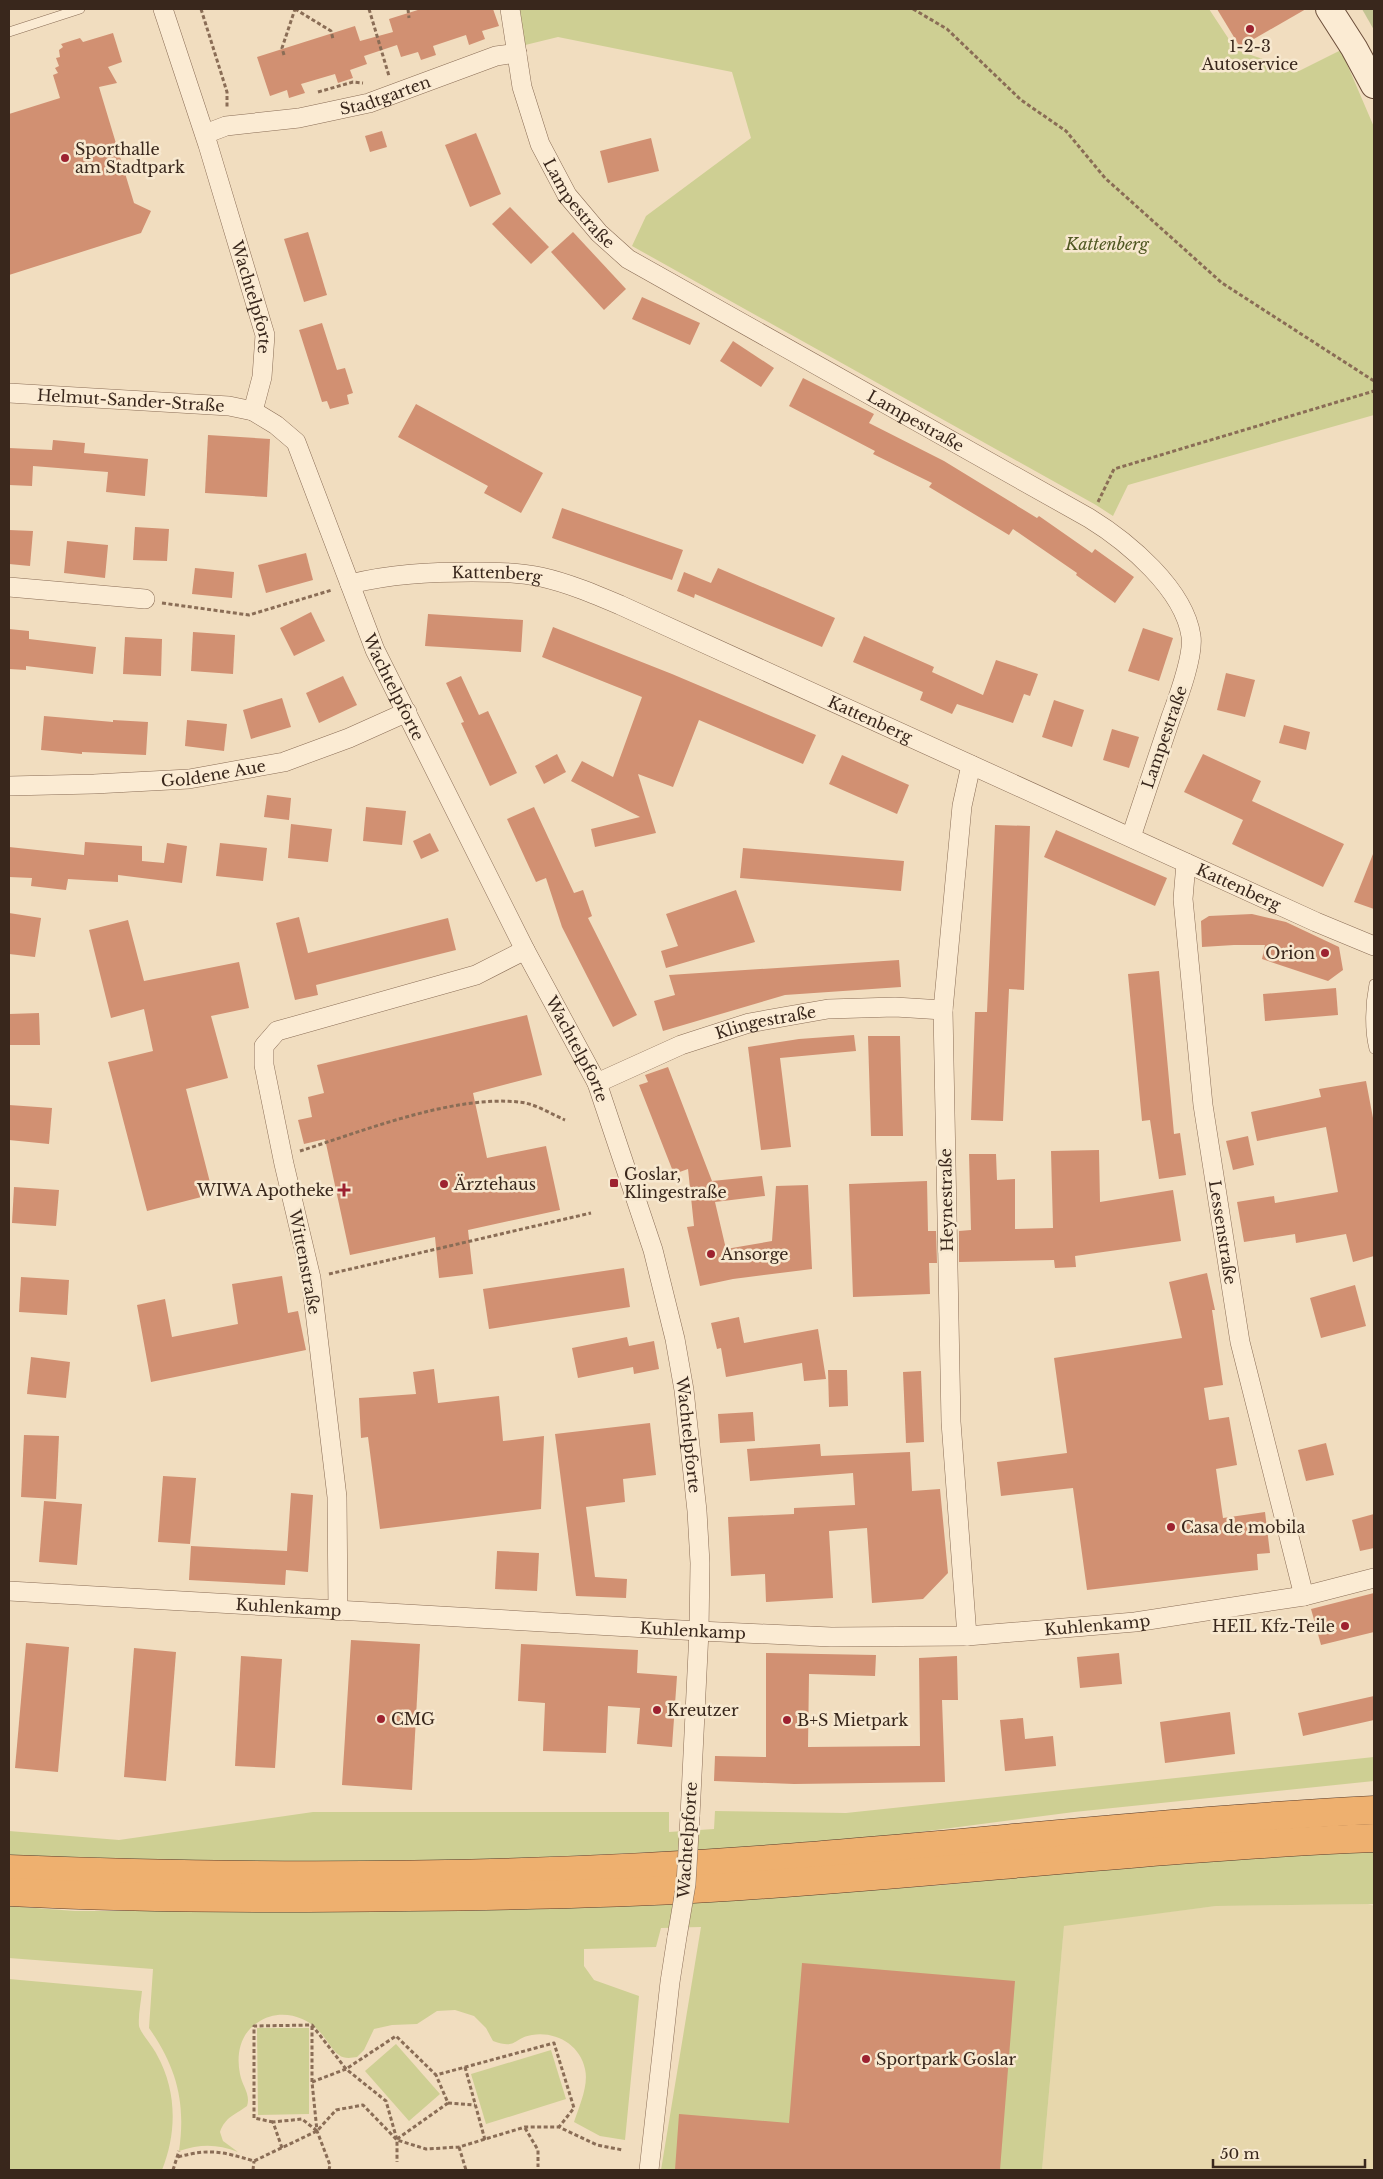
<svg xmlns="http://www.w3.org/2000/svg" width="1383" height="2179" viewBox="0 0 1383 2179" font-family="'Libre Baskerville',serif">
	<rect width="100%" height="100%" fill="#f1ddbf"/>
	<path fill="#e7d7ac" d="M1368,1904l6,2v264h-332l22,-245 152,-19z"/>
	<g fill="#cecf93">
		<path d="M514,9h695l27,41 63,21 42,-21 33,77v288l-246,70 -15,31 -17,-11 -464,-259 14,-30 105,-78 -19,-66 -174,-35 -41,10z"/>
		<path d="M1374,1757v24l-300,31 -246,32 -403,19h-335l-81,-5v-27l110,9 194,-28h356v20l45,-3 1,-18 131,2z"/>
		<path d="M1374,1849v55l-158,2 -152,20 -22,244h-381l40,-243 -40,1 -5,19 -72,2v17l10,14 45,16 -14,144 -25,-4 -26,-14c5,-15 15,-37 11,-53 -5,-24 -29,-38 -53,-34 -19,3 -15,15 -39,6l-7,-13 -12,-12 -19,-6 -18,1 -20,13 -25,1 -18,4 -10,21 -7,7c-6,1 -13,2 -18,-2 -8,-6 -13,-17 -20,-24 -16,-17 -42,-22 -62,-8 -17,11 -21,32 -17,51 2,12 11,20 7,32 -12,9 -22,11 -27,26l3,9 15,11c-21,-8 -37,-8 -59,-1 7,-48 -2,-83 -30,-123l4,-59 -144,-11v-52l66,5h382l205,-6 280,-20 247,-24z"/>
		<path d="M9,1979l133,12c-1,11 -4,24 -3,35 1,6 15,22 18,29 20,36 20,78 5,115h-153z"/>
		<path d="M257,2028h52v86l-51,1z"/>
		<path d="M396,2044l44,50 -31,27 -44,-50z"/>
		<path d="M551,2050l15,49 -80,25 -15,-50z"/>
	</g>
	<path fill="#c2c392" d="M1362,9h12v21z"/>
	<g fill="#d19072">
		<path d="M421,9h72l6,17 -17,5 3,8 -16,6 -3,-10 -33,11 3,9 -15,5 -3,-8 -17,5 -4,-12 -33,11 3,8 -17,6 3,8 -15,5 -3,-9 -34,10 4,9 -16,5 -2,-8 -17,6 -13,-39 98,-31 5,15 33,-9 -4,-13z"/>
		<path d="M1217,9h89l-66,38z"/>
		<path d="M113,33l9,29 -14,5 9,16 -18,4 35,116 17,8 -10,22 -132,42v-161l51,-16 -7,-23 5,-2 -3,-5 4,-2 -3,-8 4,-1 -1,-7 4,-3 -2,-3 19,-6 3,4z"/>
		<path d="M382,131l5,16 -17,5 -5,-16z"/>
		<path d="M476,133l25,61 -31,13 -25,-62z"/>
		<path d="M651,138l8,33 -51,12 -8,-32z"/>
		<path d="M510,207l39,40 -18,17 -39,-40z"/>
		<path d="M308,232l19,63 -23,7 -20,-63z"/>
		<path d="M573,232l53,57 -22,21 -53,-58z"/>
		<path d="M642,297l58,26 -10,22 -58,-26z"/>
		<path d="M322,323l15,47 8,-2 8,25 -6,2 2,9 -19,5 -3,-8 -5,1 -23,-72z"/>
		<path d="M733,341l41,27 -13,19 -41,-26z"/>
		<path d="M803,378l71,36 -5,9 75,38 93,57 2,-2 53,37 3,-4 39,28 -19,26 -39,-28 1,-2 -64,-44 -4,6 -80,-48 3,-4 -59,-29 2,-3 -86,-45z"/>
		<path d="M416,404l127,69 -22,40 -37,-20 4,-7 -90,-49z"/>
		<path d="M208,435l62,4 -3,58 -62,-4z"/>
		<path d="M53,440l32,3 -1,10 64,6 -3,37 -39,-4 2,-20 -75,-6 -1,20 -23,-1v-37l43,2z"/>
		<path d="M562,508l121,42 -11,30 -120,-42z"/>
		<path d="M135,527l34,2 -2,32 -34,-1z"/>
		<path d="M9,530l24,1 -3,35 -21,-2z"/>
		<path d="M67,541l41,4 -3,33 -41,-5z"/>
		<path d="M306,553l7,27 -47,13 -8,-28z"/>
		<path d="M195,568l39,4 -2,26 -40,-4z"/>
		<path d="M718,568l117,50 -13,29 -127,-53 -1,4 -17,-7 7,-19 27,11z"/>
		<path d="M311,612l14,29 -31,15 -14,-28z"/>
		<path d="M428,614l95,6 -2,32 -96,-6z"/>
		<path d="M553,627l119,47 144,61 -13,29 -104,-44 -26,67 -35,-13 18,59 -61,14 -4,-18 49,-12 -69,-36 11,-20 31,16 29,-80 -100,-40z"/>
		<path d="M1143,628l30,10 -14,43 -31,-10z"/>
		<path d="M9,629l20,2v8l67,8 -3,27 -67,-8v4l-17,-1z"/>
		<path d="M193,632l42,3 -2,39 -42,-3z"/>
		<path d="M864,636l70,31 -2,5 51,23 13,-35 42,14 -8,22 -6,-2 -11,29 -56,-19 -5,10 -32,-14 3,-8 -70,-30z"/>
		<path d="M125,637l37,2 -1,37 -38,-2z"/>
		<path d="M1226,673l29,7 -10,37 -28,-7z"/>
		<path d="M343,676l14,29 -38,18 -13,-30z"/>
		<path d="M461,676l18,39 9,-4 29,62 -27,13 -29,-63 3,-1 -18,-39z"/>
		<path d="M282,698l9,29 -40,12 -8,-29z"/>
		<path d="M1054,700l30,10 -12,37 -30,-10z"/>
		<path d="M44,716l69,6v-2l35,2 -2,33 -64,-3v2l-41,-4z"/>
		<path d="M187,720l40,4 -3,27 -39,-5z"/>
		<path d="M1284,725l26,7 -4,18 -27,-7z"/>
		<path d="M1112,729l27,8 -10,31 -26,-8z"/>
		<path d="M557,754l9,18 -22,12 -9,-18z"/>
		<path d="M1203,754l58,27 -9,20 92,43 -21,43 -91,-43 11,-24 -59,-28z"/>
		<path d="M842,755l67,30 -12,29 -68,-30z"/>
		<path d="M267,795l24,3 -2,22 -25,-3z"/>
		<path d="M366,807l40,4 -4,34 -39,-4z"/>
		<path d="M534,807l40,86 9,-3 9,26 -4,2 49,97 -24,12 -51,-100 -16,-49 -10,4 -29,-63z"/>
		<path d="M291,824l41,5 -4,33 -40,-4z"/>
		<path d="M995,825l35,1 -6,164 -15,-1 -6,132 -32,-1 4,-108h12z"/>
		<path d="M1056,830l111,48 -12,28 -111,-49z"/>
		<path d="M430,833l9,18 -18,8 -8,-18z"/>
		<path d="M85,842l57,4v15l22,2 3,-20 20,3 -5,37 -64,-8v7l-50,-3 -2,11 -35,-4 1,-8 -23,-1v-30l75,8z"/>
		<path d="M220,843l47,5 -4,33 -47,-5z"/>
		<path d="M743,848l161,13 -3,30 -161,-13z"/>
		<path d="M1373,854h1v55l-20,-7z"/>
		<path d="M736,890l19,52 -89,26 -5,-17 17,-5 -12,-32z"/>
		<path d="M9,913l32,5 -6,39 -26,-3z"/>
		<path d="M1252,914l34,8 53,25 4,23 -15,11 -66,-22 3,-14h-31l-32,2 -1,-26 8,-5z"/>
		<path d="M299,917l9,36 140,-35 8,32 -140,35 2,10 -23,5 -19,-77z"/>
		<path d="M128,920l16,61 95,-19 10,46 -38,8 17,62 -42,11 27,105 -66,17 -39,-149 45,-11 -9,-42 -33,9 -22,-88z"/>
		<path d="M899,960l2,27 -116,8 -122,36 -9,-30 21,-6 -6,-20z"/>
		<path d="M1159,971l15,163 6,-1 6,42 -27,4 -9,-59 -8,1 -14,-147z"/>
		<path d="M1336,988l2,27 -73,6 -2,-27z"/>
		<path d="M39,1013l1,32h-31v-31z"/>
		<path d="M527,1015l15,60 -69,18 14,65 59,-12 14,64 -92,20 5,44 -34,4 -4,-41 -85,18 -25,-116 -21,5 -6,-24 14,-3 -4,-20 16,-4 -7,-28z"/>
		<path d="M854,1035l2,16 -76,7 11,89 -30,3 -13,-103 51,-8z"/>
		<path d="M868,1036h32l3,100h-32z"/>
		<path d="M668,1067l44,114 50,-5 3,20 -50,6 11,47 46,-8 4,-55 32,-1 4,84 -79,10 -33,7 -13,-59 7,-1 -6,-57 -14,5 -35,-89 9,-3 -3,-7z"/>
		<path d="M1366,1081l7,37h1v138l-21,6 -7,-28 -50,9 -1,-9 -51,8 -7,-40 37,-6 1,7 63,-11 -12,-65 -69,14 -6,-29 70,-15 -2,-8z"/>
		<path d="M9,1105l43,3 -3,36 -40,-4z"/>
		<path d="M1248,1136l6,29 -21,5 -7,-29z"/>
		<path d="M1099,1150l1,52 73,-12 8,51 -106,15 1,11 -21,1 -1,-8 -95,2v-31l12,-1 -2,-76h27l1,26 18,-1v50l38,-1 -2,-77z"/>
		<path d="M927,1181l1,50h8l1,32h-8l1,31 -77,3 -4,-113z"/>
		<path d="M14,1187l45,3 -3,36 -44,-3z"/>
		<path d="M624,1268l6,39 -141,22 -6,-40z"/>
		<path d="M1207,1273l8,37h-3l11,75 -19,3 5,32 20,-3 8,48 -21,4 7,49 42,-6 5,41 -13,1 1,16 -171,20 -14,-102 -72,8 -4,-34 70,-9 -13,-95 128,-20 -13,-56z"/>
		<path d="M282,1276l6,37 10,-2 8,39 -155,32 -14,-77 28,-6 7,38 66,-13 -6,-40z"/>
		<path d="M21,1277l48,3 -2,35 -48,-3z"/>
		<path d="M1355,1285l11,41 -45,12 -11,-40z"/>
		<path d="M739,1317l5,26 74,-14 8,50 -22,2 -2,-18 -76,14 -5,-29 -4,1 -6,-26z"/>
		<path d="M627,1337l2,9 25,-5 5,28 -25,5 -1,-7 -55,11 -6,-30z"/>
		<path d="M31,1357l39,5 -4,36 -39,-4z"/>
		<path d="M434,1369l4,34 61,-7 4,45 41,-5 -3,73 -161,20 -12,-92 -7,1 -2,-40 57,-4 -3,-22z"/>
		<path d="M828,1370h19l1,36 -19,1z"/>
		<path d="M921,1371l3,71 -18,1 -3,-71z"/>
		<path d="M753,1412l2,29 -35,2 -2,-29z"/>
		<path d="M650,1423l6,52 -33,4 2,23 -39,5 9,70 32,2 -1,19 -50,-2 -21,-162z"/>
		<path d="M24,1435l35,1 -3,63 -35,-2z"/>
		<path d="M1326,1443l8,32 -28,6 -8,-31z"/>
		<path d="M820,1444l1,12 89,-4 2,39 28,-2 8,84 -25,26 -51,4 -5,-75 -38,3 4,67 -67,4 -1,-28 -34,2 -3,-59 66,-3v-6l61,-3 -2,-32 -103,8 -3,-32z"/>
		<path d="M163,1476l33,2 -6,66 -32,-2z"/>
		<path d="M291,1493l22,2 -5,77 -22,-2 -1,15 -96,-5 2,-34 96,5z"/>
		<path d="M44,1501l38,3 -5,61 -38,-3z"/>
		<path d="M1374,1514v34l-14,3 -8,-31z"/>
		<path d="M497,1551l42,2 -2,38 -42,-2z"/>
		<path d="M1374,1593v39l-53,13 -10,-36z"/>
		<path d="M351,1640l69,4 -8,146 -70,-5z"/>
		<path d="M26,1643l43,4 -11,125 -43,-4z"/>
		<path d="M521,1644l117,6 -1,23 40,3 -5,71 -35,-3 3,-36 -32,-2 -2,47 -63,-2 2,-48 -27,-2z"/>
		<path d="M134,1648l42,4 -10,129 -42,-4z"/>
		<path d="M766,1653l110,2 -1,21 -66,-2 -1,73 112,-1 -1,-88 38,-2 1,44h-16l3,82 -151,2 -80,-3 1,-25 51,1z"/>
		<path d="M1119,1653l3,31 -42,4 -3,-31z"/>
		<path d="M241,1656l41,3 -7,109 -40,-2z"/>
		<path d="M1374,1696v24l-71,16 -5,-23z"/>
		<path d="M1230,1712l5,42 -70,9 -5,-41z"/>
		<path d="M1023,1718l2,21 28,-3 3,30 -51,5 -5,-51z"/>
		<path d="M802,1963l213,18 -15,189h-325l4,-56 110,9z"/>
	</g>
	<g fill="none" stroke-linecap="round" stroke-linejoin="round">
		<defs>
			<g id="service">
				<path d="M9,32l71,-23"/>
				<path d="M1374,984c-4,20 -5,46 0,65"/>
			</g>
			<g id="minor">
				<path id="s1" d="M163,9l45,136 57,190 -3,42 -9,34"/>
				<path id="s2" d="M510,9l12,78 18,57 27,51 32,38 29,26 461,259c39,24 95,71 102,118 3,20 -13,62 -20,81 -13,40 -27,80 -40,120"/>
				<path id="s3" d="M205,134l21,-8 73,-8 70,-15 127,-47 21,-3"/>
				<path id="s4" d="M9,393l220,13 24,5 23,14 20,17 79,208 150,300 72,133 56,167 22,89 9,51 13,121 3,52 -1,68 -9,185"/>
				<path id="s5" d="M350,584c41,-10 79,-12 122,-12 23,0 46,0 69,5 27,6 53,17 79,28l696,317 58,24"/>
				<path d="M9,587l136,12"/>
				<path id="s6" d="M9,786l85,-2 95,-5 95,-17 65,-24 58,-26"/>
				<path id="s7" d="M1186,863l-3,36 20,206 37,237 64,254"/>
				<path id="s8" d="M597,1083l84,-38 68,-22 79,-14 67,-2 48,3"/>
				<path id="s9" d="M9,1591l690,40 132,6 136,-1 168,-14 169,-26 70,-18"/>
				<path d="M338,1611l-1,-114 -26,-219 -27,-114 -20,-99v-19l13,-15 199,-56 49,-25"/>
				<path d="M967,1636l-16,-214 -8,-412 19,-204 9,-41"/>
				<path d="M649,2170l21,-188 7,-45"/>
			</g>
			<path id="secondary" d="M1329,9l25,39 20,37"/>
			<g id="trunk">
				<path d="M9,1869c254,10 509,9 762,-10 201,-15 402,-39 603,-49"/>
				<path d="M9,1892c133,7 265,7 398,5 101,-1 202,-3 303,-9 221,-13 442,-41 664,-50"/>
			</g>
		</defs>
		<use href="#service" stroke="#8a6d56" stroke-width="10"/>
		<use href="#minor" stroke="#8a6d56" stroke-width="20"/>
		<use href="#secondary" stroke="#6c4e3a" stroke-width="28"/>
		<use href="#trunk" stroke="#583b2b" stroke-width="29"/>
		<g stroke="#8a6d56" stroke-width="3" stroke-dasharray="4 2.5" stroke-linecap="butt">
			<path d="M201,9l26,83v16"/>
			<path d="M295,9l36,22 2,8"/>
			<path d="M369,9l20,67"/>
			<path d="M408,9l1,9"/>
			<path d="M913,9l34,20 74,71 45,31 39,47 117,105 152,98"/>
			<path d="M284,55l-2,-7 13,-39"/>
			<path d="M318,92l35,-10 10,1"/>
			<path d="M1098,502l16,-33 260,-78"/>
			<path d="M162,603l87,12 83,-25"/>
			<path d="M300,1151c63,-20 153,-56 219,-49 15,1 32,12 46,18"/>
			<path d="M329,1274l262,-61"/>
			<path d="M312,2026v56l5,49 13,34 -1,5"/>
			<path d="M465,2067l20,73"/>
			<path d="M312,2082l34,-13 40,32 11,39v22"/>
			<path d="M448,2103l27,2"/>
			<path d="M273,2122l-19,-4v-92l58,-1 34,44 50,-33 40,39 118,-32 20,65 -15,19"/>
			<path d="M525,2128l13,22v17"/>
			<path d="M397,2139l51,-36 -12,-28"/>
			<path d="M459,2147l7,23"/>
			<path d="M282,2148l-9,-26 29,-3 15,12"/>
			<path d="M178,2157c32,-9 45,-5 76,4l63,-30 19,-21 27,-5 34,35 29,9 33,-2 66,-20h34l38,18 26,5"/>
			<path d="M173,2170l6,-19"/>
			<path d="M253,2170l1,-9"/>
		</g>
		<use href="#service" stroke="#fbebd3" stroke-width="9"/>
		<use href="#minor" stroke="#fbebd3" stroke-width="19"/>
		<use href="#secondary" stroke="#fbebd3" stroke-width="26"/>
		<use href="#trunk" stroke="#eeb06f" stroke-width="28"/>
		<defs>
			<path id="minor-bridge" d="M677,1937l9,-53 4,-68"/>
		</defs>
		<use href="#minor-bridge" stroke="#8a6d56" stroke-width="20" stroke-linecap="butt"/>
		<use href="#minor-bridge" stroke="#fbebd3" stroke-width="19"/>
	</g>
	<g fill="#9d2230" stroke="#f7e8cf" stroke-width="2">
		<circle cx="1250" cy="29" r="5"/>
		<circle cx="65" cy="158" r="5"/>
		<circle cx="1325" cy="953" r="5"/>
		<rect x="609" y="1178" width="10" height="10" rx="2.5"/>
		<circle cx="444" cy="1184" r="5"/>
		<path d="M341.5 1182.5h5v5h5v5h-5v5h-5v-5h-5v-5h5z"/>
		<circle cx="711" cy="1254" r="5"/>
		<circle cx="1171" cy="1527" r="5"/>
		<circle cx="1345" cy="1626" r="5"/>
		<circle cx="657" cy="1710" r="5"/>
		<circle cx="381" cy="1719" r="5"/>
		<circle cx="787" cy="1720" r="5"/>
		<circle cx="866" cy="2059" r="5"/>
	</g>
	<g text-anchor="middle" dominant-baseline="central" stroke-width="5" stroke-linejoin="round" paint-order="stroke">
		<g font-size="16" fill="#39271c" stroke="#f7e8cf" text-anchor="start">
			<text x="1250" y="46" text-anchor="middle">1-2-3<tspan x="1250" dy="18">Autoservice</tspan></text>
			<text x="75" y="149">Sporthalle<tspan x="75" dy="18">am Stadtpark</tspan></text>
			<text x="1315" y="953" text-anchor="end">Orion</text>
			<text x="624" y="1174">Goslar,<tspan x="624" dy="18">Klingestraße</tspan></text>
			<text x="454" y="1184">Ärztehaus</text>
			<text x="334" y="1190" text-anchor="end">WIWA Apotheke</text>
			<text x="721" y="1254">Ansorge</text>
			<text x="1181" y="1527">Casa de mobila</text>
			<text x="1335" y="1626" text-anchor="end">HEIL Kfz-Teile</text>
			<text x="667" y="1710">Kreutzer</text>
			<text x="391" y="1719">CMG</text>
			<text x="797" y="1720">B+S Mietpark</text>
			<text x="876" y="2059">Sportpark Goslar</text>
		</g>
		<g font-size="16" fill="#39271c" stroke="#f7e8cf">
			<text stroke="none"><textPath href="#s3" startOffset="185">Stadtgarten</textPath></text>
			<text stroke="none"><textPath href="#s2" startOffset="210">Lampestraße</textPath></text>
			<text stroke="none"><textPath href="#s1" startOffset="302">Wachtelpforte</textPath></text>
			<text stroke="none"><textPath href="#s4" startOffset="122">Helmut-Sander-Straße</textPath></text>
			<text stroke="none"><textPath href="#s2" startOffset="615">Lampestraße</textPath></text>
			<text stroke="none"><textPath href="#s5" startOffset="148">Kattenberg</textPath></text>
			<text stroke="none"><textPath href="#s4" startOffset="562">Wachtelpforte</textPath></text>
			<text stroke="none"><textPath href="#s5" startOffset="551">Kattenberg</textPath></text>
			<text transform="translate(1164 737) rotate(-71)">Lampestraße</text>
			<text stroke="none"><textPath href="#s6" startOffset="205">Goldene Aue</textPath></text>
			<text stroke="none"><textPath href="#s5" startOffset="956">Kattenberg</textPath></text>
			<text stroke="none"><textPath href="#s8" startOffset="180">Klingestraße</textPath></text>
			<text stroke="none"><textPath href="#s4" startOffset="968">Wachtelpforte</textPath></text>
			<text transform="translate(946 1200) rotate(-91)">Heynestraße</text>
			<text stroke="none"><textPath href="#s7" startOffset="372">Lessenstraße</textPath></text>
			<text transform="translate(305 1262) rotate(79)">Wittenstraße</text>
			<text stroke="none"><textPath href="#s4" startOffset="1372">Wachtelpforte</textPath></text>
			<text stroke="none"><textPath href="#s9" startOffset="280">Kuhlenkamp</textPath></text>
			<text stroke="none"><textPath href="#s9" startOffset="1090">Kuhlenkamp</textPath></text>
			<text stroke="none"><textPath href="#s9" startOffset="685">Kuhlenkamp</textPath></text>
			<text transform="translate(687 1840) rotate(-86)">Wachtelpforte</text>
		</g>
		<g font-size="16" font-style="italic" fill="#4f5721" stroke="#f7e8cf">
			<text x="1107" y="244">Kattenberg</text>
		</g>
	</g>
	<rect width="1383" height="2179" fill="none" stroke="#39271c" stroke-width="20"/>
	<path d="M1213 2159v8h152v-8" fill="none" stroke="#39271c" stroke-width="2.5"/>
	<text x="1220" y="2159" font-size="15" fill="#39271c" stroke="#f7e8cf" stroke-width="4" paint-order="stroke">50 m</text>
</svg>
